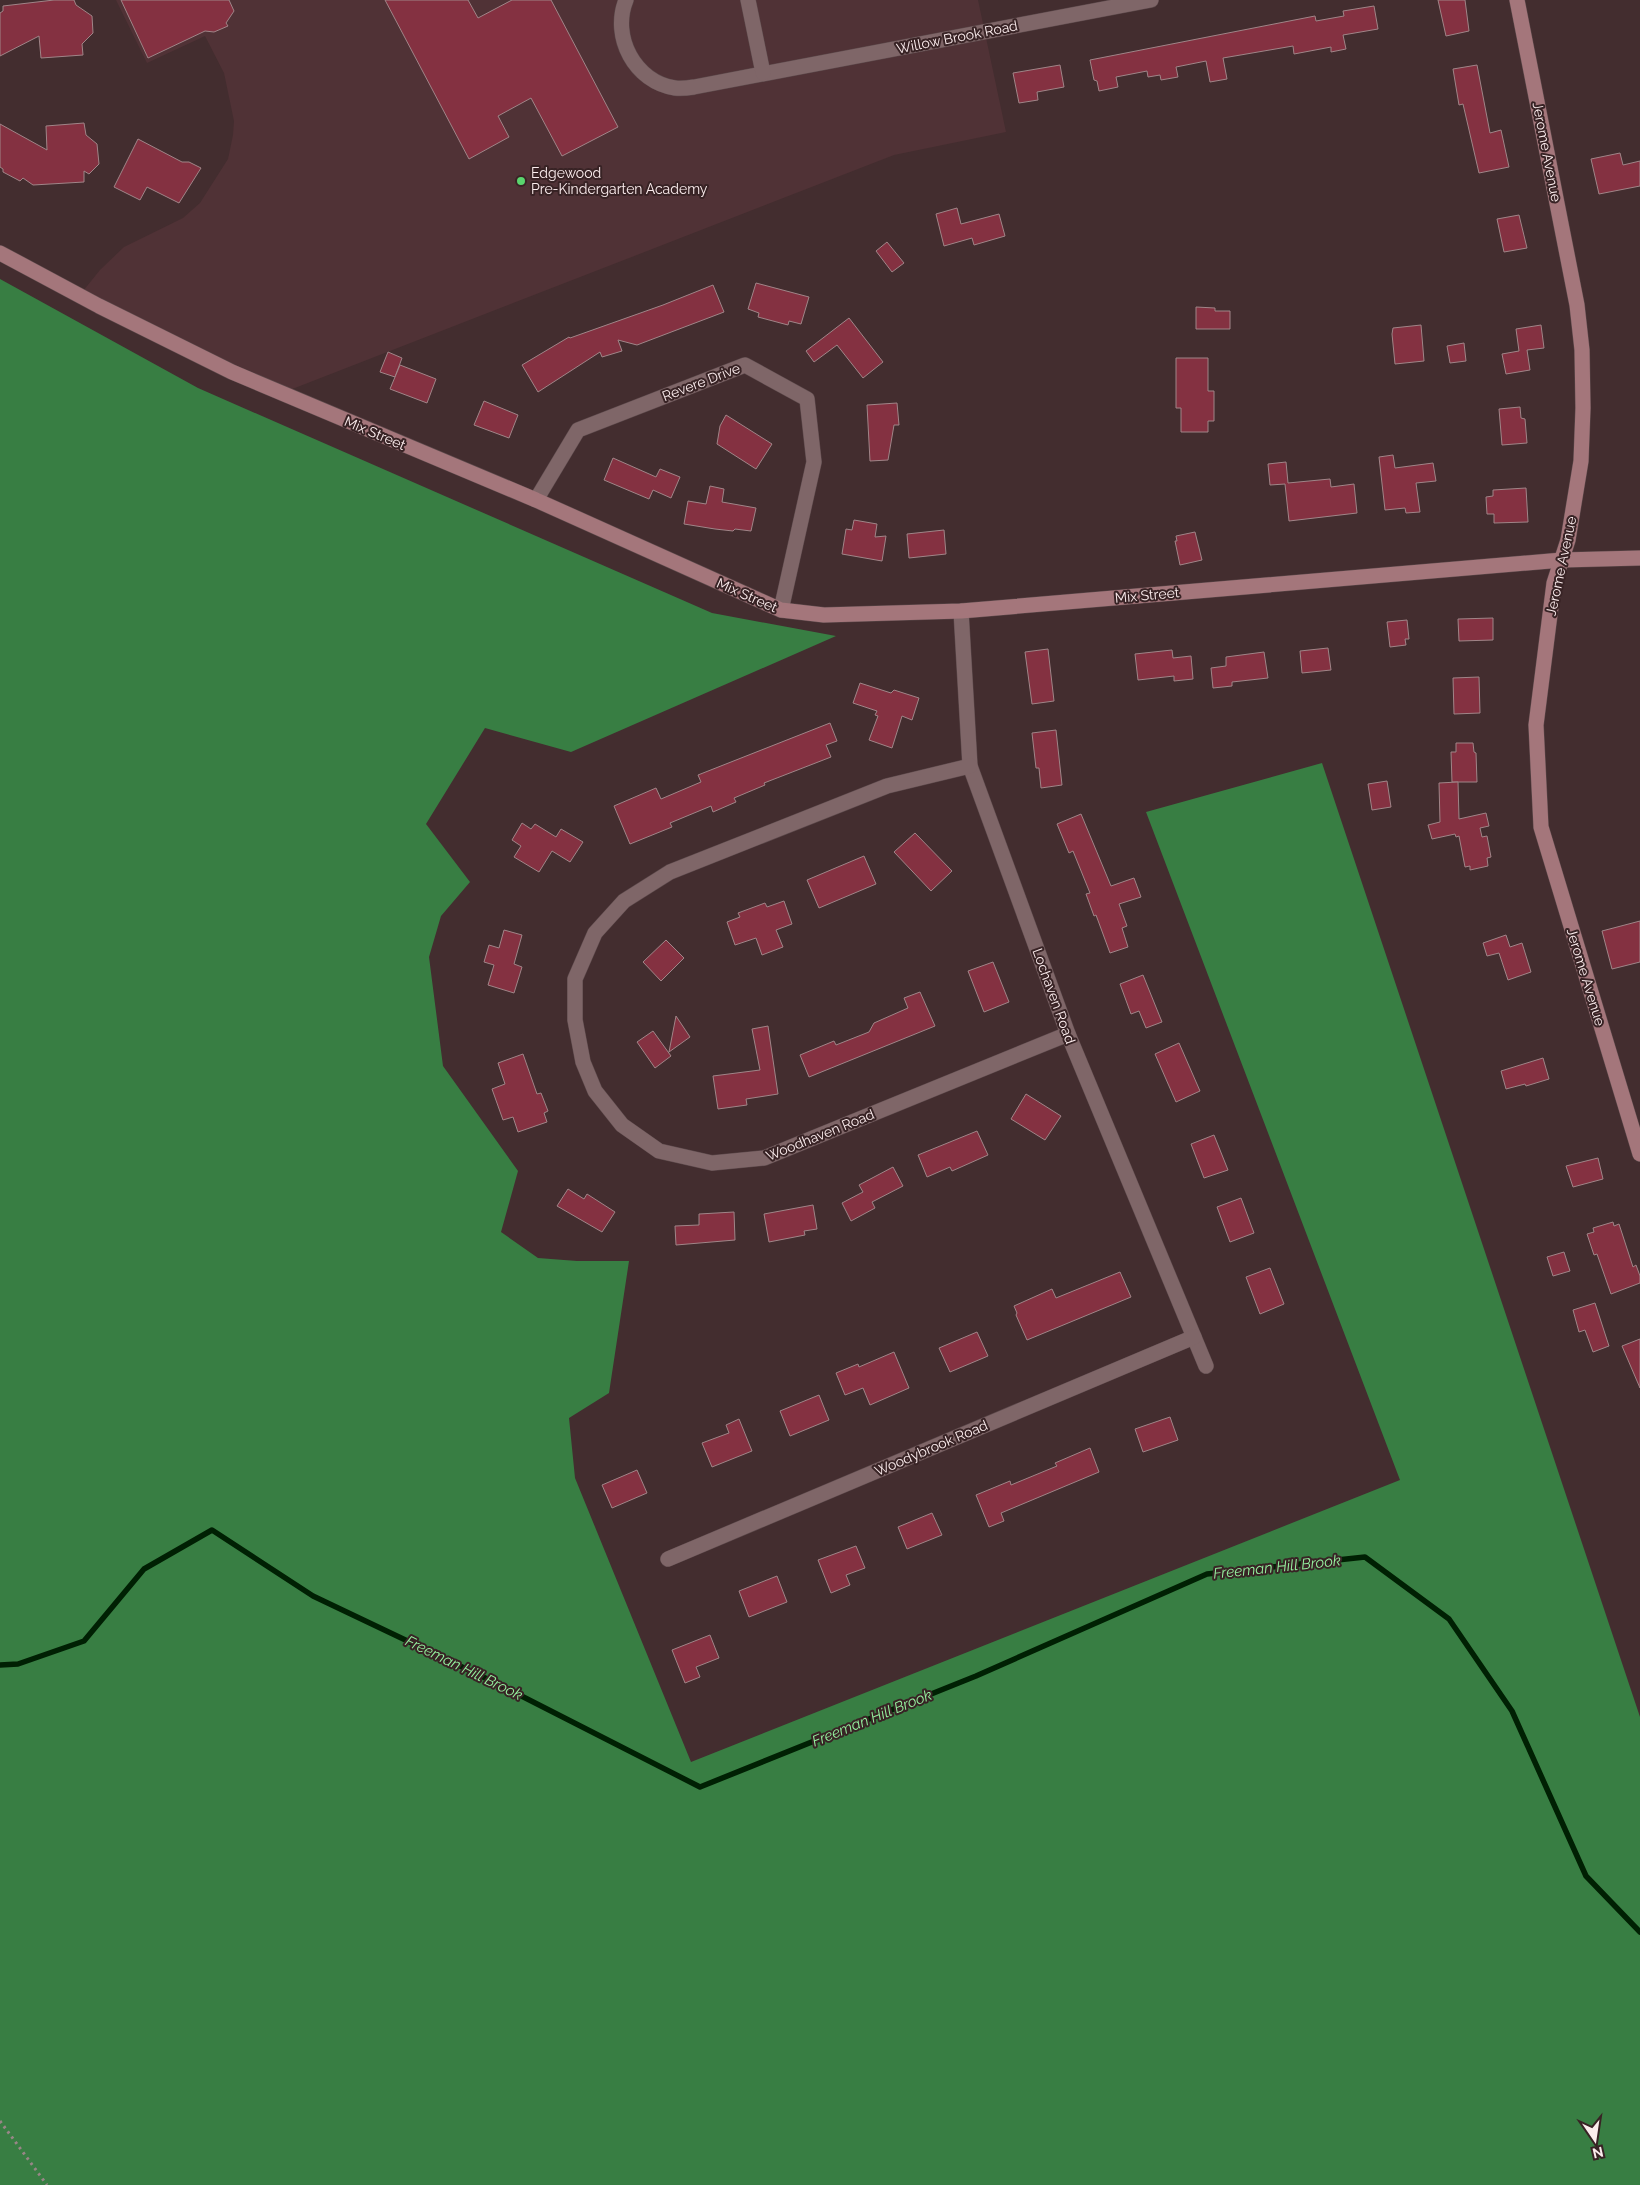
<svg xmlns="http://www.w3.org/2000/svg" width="1640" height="2185" viewBox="0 0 1640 2185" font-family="Raleway,sans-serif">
	<rect width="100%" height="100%" fill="#432d2f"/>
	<path fill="#503236" d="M116,0h862l28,132 -112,23 -612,238 -203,-97 21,-26 24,-23 59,-29 17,-15 28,-44 5,-24 1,-14 -10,-48 -19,-37 -58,27z"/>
	<path fill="#387e43" d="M0,279l198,109 514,225 124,23 -265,116 -86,-24 -59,96 44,58 -29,34 -12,41 14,109 75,105 -17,61 37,26 39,3h52l-20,132 -40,25 6,60 116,284 709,-282 -254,-668 176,-49 318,954v468h-1640z"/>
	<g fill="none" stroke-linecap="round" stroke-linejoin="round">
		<path stroke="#002003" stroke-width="5.5" d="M0,1665l18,-1 66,-23 60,-72 68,-39 101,66 189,90 198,101 276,-111 231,-102 158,-17 84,62 63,92 74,165 54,56"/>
	</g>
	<g fill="#843141" stroke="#a08588">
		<path d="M54,0h20l2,5 16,11 1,17 -11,11 1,11 -42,3 -2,-22 -39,20v-43l3,-2v-5z"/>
		<path d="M121,0h108l5,11 -8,12 2,3 -14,6 -9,-1 -57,27z"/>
		<path d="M385,0h83l10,18 34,-18h39l67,127 -56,29 -31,-58 -33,18 11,21 -40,22z"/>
		<path d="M1438,0h27l4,31 -23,5z"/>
		<path d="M1374,6l4,23 -35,6 3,14 -15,3v-5l-37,7 -1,-8 -70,12 4,21 -17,3 -4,-21 -30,6 2,10 -17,3 -1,-5 -12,2 -1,-6 -31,6 2,10 -19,4 -2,-10 -3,-1 -4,-20 225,-44 1,5 28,-5 -1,-5z"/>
		<path d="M1060,65l4,22 -27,5 1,8 -19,3 -6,-30z"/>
		<path d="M1477,65l13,68 11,-3 8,37 -30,6 -16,-69 -4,1 -6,-36z"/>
		<path d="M84,123l2,12 11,9 2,20 -10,10 -5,-3v11l-51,3 -10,-7 -3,3 -17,-9v-3l-3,-2v-43l47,26 -1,-24z"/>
		<path d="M138,139l44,23h7l12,6 -22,35 -32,-16 -7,13 -26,-13z"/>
		<path d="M1620,153l3,12 17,-4v25l-41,8 -8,-35z"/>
		<path d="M957,208l4,16 38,-10 6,22 -31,9 -2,-7 -28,8 -8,-32z"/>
		<path d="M1519,215l8,33 -23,4 -7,-33z"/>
		<path d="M887,242l17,21 -12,9 -16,-21z"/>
		<path d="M756,283l53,14 -8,27 -12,-3 -1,4 -30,-8 1,-4 -11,-4z"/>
		<path d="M713,285l11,27 -87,33 -19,-5 4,11 -20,6 -2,-5 -62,40 -16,-27 47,-28 1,1 93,-33z"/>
		<path d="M1196,307l19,1v3h15v18h-34z"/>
		<path d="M849,318l34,44 -20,16 -26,-33 -23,17 -8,-11z"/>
		<path d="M1421,325l3,36 -29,3 -3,-30 1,-6z"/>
		<path d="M1541,325l3,23 -17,2 3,20 -24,4 -4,-20 17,-3 -3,-22z"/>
		<path d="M1464,343l2,18 -16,2 -3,-17z"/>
		<path d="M388,352l14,6 -7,19 -15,-5z"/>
		<path d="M1176,358h32v33h6v30h-6v11h-27v-24h-5z"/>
		<path d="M400,365l36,14 -9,24 -37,-14z"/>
		<path d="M484,401l34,14 -9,23 -35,-13z"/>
		<path d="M897,403l2,22h-5l-6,35 -18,1 -3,-56z"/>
		<path d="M1520,407l1,11 4,1 2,24 -25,2 -3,-36z"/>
		<path d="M726,415l46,29 -16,25 -39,-25 3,-18z"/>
		<path d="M1393,455l2,13 38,-5 3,18 -20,2 4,29 -14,1 -1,-5 -20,2 -6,-53z"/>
		<path d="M613,458l43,19 4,-8 20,8 -9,21 -18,-8 -4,9 -45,-19z"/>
		<path d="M1286,462l2,21 42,-4 1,8 23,-3 3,29 -68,8 -4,-37 -15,1 -2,-21z"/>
		<path d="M710,486l14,3 -2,13 34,6 -5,23 -16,-2 -2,2 -18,-2 -31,-5 4,-23 18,3z"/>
		<path d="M1526,488l2,34 -34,1v-9h-7l-1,-17 7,-1v-6z"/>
		<path d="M854,520l23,4 -2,13 11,-1 -4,25 -40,-7 4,-25 6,1z"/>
		<path d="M944,530l2,24 -37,4 -2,-24z"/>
		<path d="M1195,532l7,28 -22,5 -5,-24h2l-1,-5z"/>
		<path d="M1493,618v22l-34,1 -1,-22z"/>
		<path d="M1407,620l2,19h-4l1,6 -16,2 -3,-25z"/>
		<path d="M1328,648l3,22 -29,3 -2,-22z"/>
		<path d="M1048,649l6,52 -22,3 -7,-52z"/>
		<path d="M1172,650l1,8 18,-2 2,23 -19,2v-5l-36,4 -3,-26z"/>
		<path d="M1264,652l4,26 -36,4v4l-19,2 -2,-20 15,-2v-9z"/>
		<path d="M1479,677l1,36 -26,1 -1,-36z"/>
		<path d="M860,683l31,10 3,-3 25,8 -7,22 -10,-4 -10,32 -23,-8 9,-24 -3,-1 2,-4 -24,-8z"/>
		<path d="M830,723l7,18 -11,4 5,12 -67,26 1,2 -31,13 2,4 -23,10 -2,-6 -41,17 2,4 -42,17 -16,-38 42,-18 5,11 40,-17 -3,-7z"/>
		<path d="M1056,730l6,55 -21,3 -2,-20h-3l-4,-35z"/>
		<path d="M1456,743h17l1,9 2,1 1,29h-25l-1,-30h5z"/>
		<path d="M1387,781l4,26 -19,3 -4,-26z"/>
		<path d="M1458,782l1,37 27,-6 3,13 -9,2 2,9 5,-1 4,21 -4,1 1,8 -18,4v-4l-5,1 -6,-31 -3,1 -1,-3 -23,5 -4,-14 12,-3 -1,-39z"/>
		<path d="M1081,814l30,72 23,-8 7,19 -22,7 8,22 -5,2 6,19 -18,6 -14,-38 -2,1 -8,-22 4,-1 -17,-42 -4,2 -12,-29z"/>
		<path d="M522,823l9,6 4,-5 21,13 5,-8 22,13 -13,20 -18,-11 -13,21 -25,-15 7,-11 -9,-6z"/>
		<path d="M915,833l37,38 -21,20 -37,-39z"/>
		<path d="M864,856l12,28 -57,24 -12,-28z"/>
		<path d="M784,901l8,23 -16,6 7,17 -21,8 -6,-17 -21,7 -8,-23 13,-5 -2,-4 27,-10 2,4z"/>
		<path d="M1640,921v41l-28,7 -10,-38z"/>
		<path d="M504,930l18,5 -8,29 8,3 -8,26 -26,-8 6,-20 -10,-3 5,-17 10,3z"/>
		<path d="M1506,935l4,12 12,-4 9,29 -23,8 -9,-27 -12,3 -4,-13z"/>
		<path d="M666,940l18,18 -23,23 -18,-19z"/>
		<path d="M993,962l16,40 -25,10 -16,-41z"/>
		<path d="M1143,975l19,47 -16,6 -7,-17 -8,3 -11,-30z"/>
		<path d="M920,992l15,34 -126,51 -9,-22 34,-14 2,4 33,-13 5,-9 34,-15 -4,-10z"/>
		<path d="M676,1016l14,21 -21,15z"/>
		<path d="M768,1026l10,68 -32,5 1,6 -29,4 -5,-33 47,-6 -8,-41z"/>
		<path d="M653,1031l18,25 -16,12 -18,-26z"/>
		<path d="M1179,1043l21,48 -24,11 -21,-48z"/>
		<path d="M523,1054l14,40 4,-1 7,18 -4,2 3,9 -29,10 -5,-15 -10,3 -11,-31 13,-5 -7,-21z"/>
		<path d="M1543,1058l6,21 -23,7 -1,-2 -19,5 -5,-18z"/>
		<path d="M1026,1094l35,22 -16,24 -34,-21z"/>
		<path d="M977,1131l11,24 -36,16 -2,-4 -23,10 -9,-22z"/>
		<path d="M1214,1135l14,35 -24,8 -13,-34z"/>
		<path d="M1598,1158l5,21 -30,8 -7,-21z"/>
		<path d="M893,1167l10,19 -31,16 3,6 -24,13 -9,-18 21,-11 -4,-7z"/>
		<path d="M568,1189l16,10 3,-5 28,18 -13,20 -45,-26z"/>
		<path d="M1241,1198l13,35 -24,9 -13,-35z"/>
		<path d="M813,1205l4,24 -13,2 1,4 -36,7 -5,-28z"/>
		<path d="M734,1212l1,28 -59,5 -1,-19 24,-1v-11z"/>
		<path d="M1613,1222l1,4 5,-2 14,43 3,-2 4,11v7l-29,11 -14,-40 -3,1 -7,-21 7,-2 -1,-4z"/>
		<path d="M1564,1252l6,19 -17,5 -6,-19z"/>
		<path d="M1270,1268l14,36 -24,10 -14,-37z"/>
		<path d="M1120,1272l11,25 -104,43 -11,-25 1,-2 -3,-7 38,-17 4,9z"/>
		<path d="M1595,1303l14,43 -16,6 -8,-22 -6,2 -6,-22z"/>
		<path d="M977,1332l11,24 -38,16 -11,-24z"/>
		<path d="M1640,1339v49l-18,-42z"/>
		<path d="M894,1352l15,36 -39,17 -7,-17 -18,7 -9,-22 22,-9 1,3z"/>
		<path d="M819,1395l10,25 -39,16 -10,-25z"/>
		<path d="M1170,1417l8,23 -35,12 -8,-23z"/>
		<path d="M739,1419l13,32 -40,16 -10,-24 27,-10 -3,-8z"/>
		<path d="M1090,1448l9,24 -98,41 3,8 -15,6 -13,-32 34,-14 1,4 46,-19 -2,-3z"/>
		<path d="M637,1470l10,23 -35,15 -10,-23z"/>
		<path d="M932,1513l10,22 -35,14 -9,-22z"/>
		<path d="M856,1546l9,22 -19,7 4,10 -19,8 -13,-33z"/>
		<path d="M777,1576l10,26 -38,15 -10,-26z"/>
		<path d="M710,1635l9,23 -23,9 4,10 -15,6 -13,-33z"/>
	</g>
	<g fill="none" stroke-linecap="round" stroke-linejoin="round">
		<defs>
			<g id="street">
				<path d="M626,0c-15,37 9,82 49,88 6,1 13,0 19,-1l457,-87"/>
				<path d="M748,0l15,73"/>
				<path d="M536,500l42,-70 167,-65 62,34 7,63 -33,148"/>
				<path d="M961,611l9,155 98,268 138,332"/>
				<path d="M970,766l-83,20 -217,86 -46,29 -29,32 -20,46v41l8,42 12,29 27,34 37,26 53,12 52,-5 304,-124"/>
				<path d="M668,1559l526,-222"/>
			</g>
			<g id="secondary">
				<path d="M1517,0l60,305 5,45 1,58 -2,53 -13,79 -14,43 -18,142 5,102 99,327"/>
				<path d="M0,253l99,53 133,66 304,128 245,110 43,5 137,-4 601,-51 78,-2"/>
			</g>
		</defs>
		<use href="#street" stroke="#5c494b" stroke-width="16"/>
		<use href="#secondary" stroke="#5c494b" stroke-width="16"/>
		<path stroke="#988687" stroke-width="3" stroke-dasharray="2.5 4" stroke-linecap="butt" d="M0,2121l47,64"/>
		<use href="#street" stroke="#7f6668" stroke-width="15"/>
		<use href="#secondary" stroke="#a4767b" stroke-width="15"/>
	</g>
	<circle fill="#5ad56e" stroke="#382325" stroke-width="2" cx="521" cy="181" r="5"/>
	<g text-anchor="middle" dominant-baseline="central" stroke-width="4" stroke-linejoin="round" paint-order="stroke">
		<g font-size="14" fill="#fcedee" stroke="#382325">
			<text transform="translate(957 37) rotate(-11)">Willow Brook Road</text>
			<text transform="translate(1547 152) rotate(79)">Jerome Avenue</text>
			<text transform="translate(701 382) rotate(-21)">Revere Drive</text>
			<text transform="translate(375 433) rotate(23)">Mix Street</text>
			<text transform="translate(1561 566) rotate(-78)">Jerome Avenue</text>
			<text transform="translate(747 595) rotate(24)">Mix Street</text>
			<text transform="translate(1147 595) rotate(-5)">Mix Street</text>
			<text transform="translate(1586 977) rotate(73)">Jerome Avenue</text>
			<text transform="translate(1054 996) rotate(70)">Lochaven Road</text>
			<text transform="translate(820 1135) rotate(-22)">Woodhaven Road</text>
			<text transform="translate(931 1448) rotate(-23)">Woodybrook Road</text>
		</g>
		<g font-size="14" fill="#fcedee" stroke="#382325" text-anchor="start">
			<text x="531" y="173">Edgewood<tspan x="531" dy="16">Pre-Kindergarten Academy</tspan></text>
		</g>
		<g font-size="15" font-style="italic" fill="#95f29f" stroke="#382325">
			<text transform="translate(1277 1567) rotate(-6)">Freeman Hill Brook</text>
			<text transform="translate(464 1668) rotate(26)">Freeman Hill Brook</text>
			<text transform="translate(872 1718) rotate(-22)">Freeman Hill Brook</text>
		</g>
	</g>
	<g transform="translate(1595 2140) rotate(167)" stroke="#382325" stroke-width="4" paint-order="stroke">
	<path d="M0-4L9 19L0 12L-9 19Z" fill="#fcedee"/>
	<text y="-8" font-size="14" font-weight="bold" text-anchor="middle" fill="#fcedee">N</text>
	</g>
</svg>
